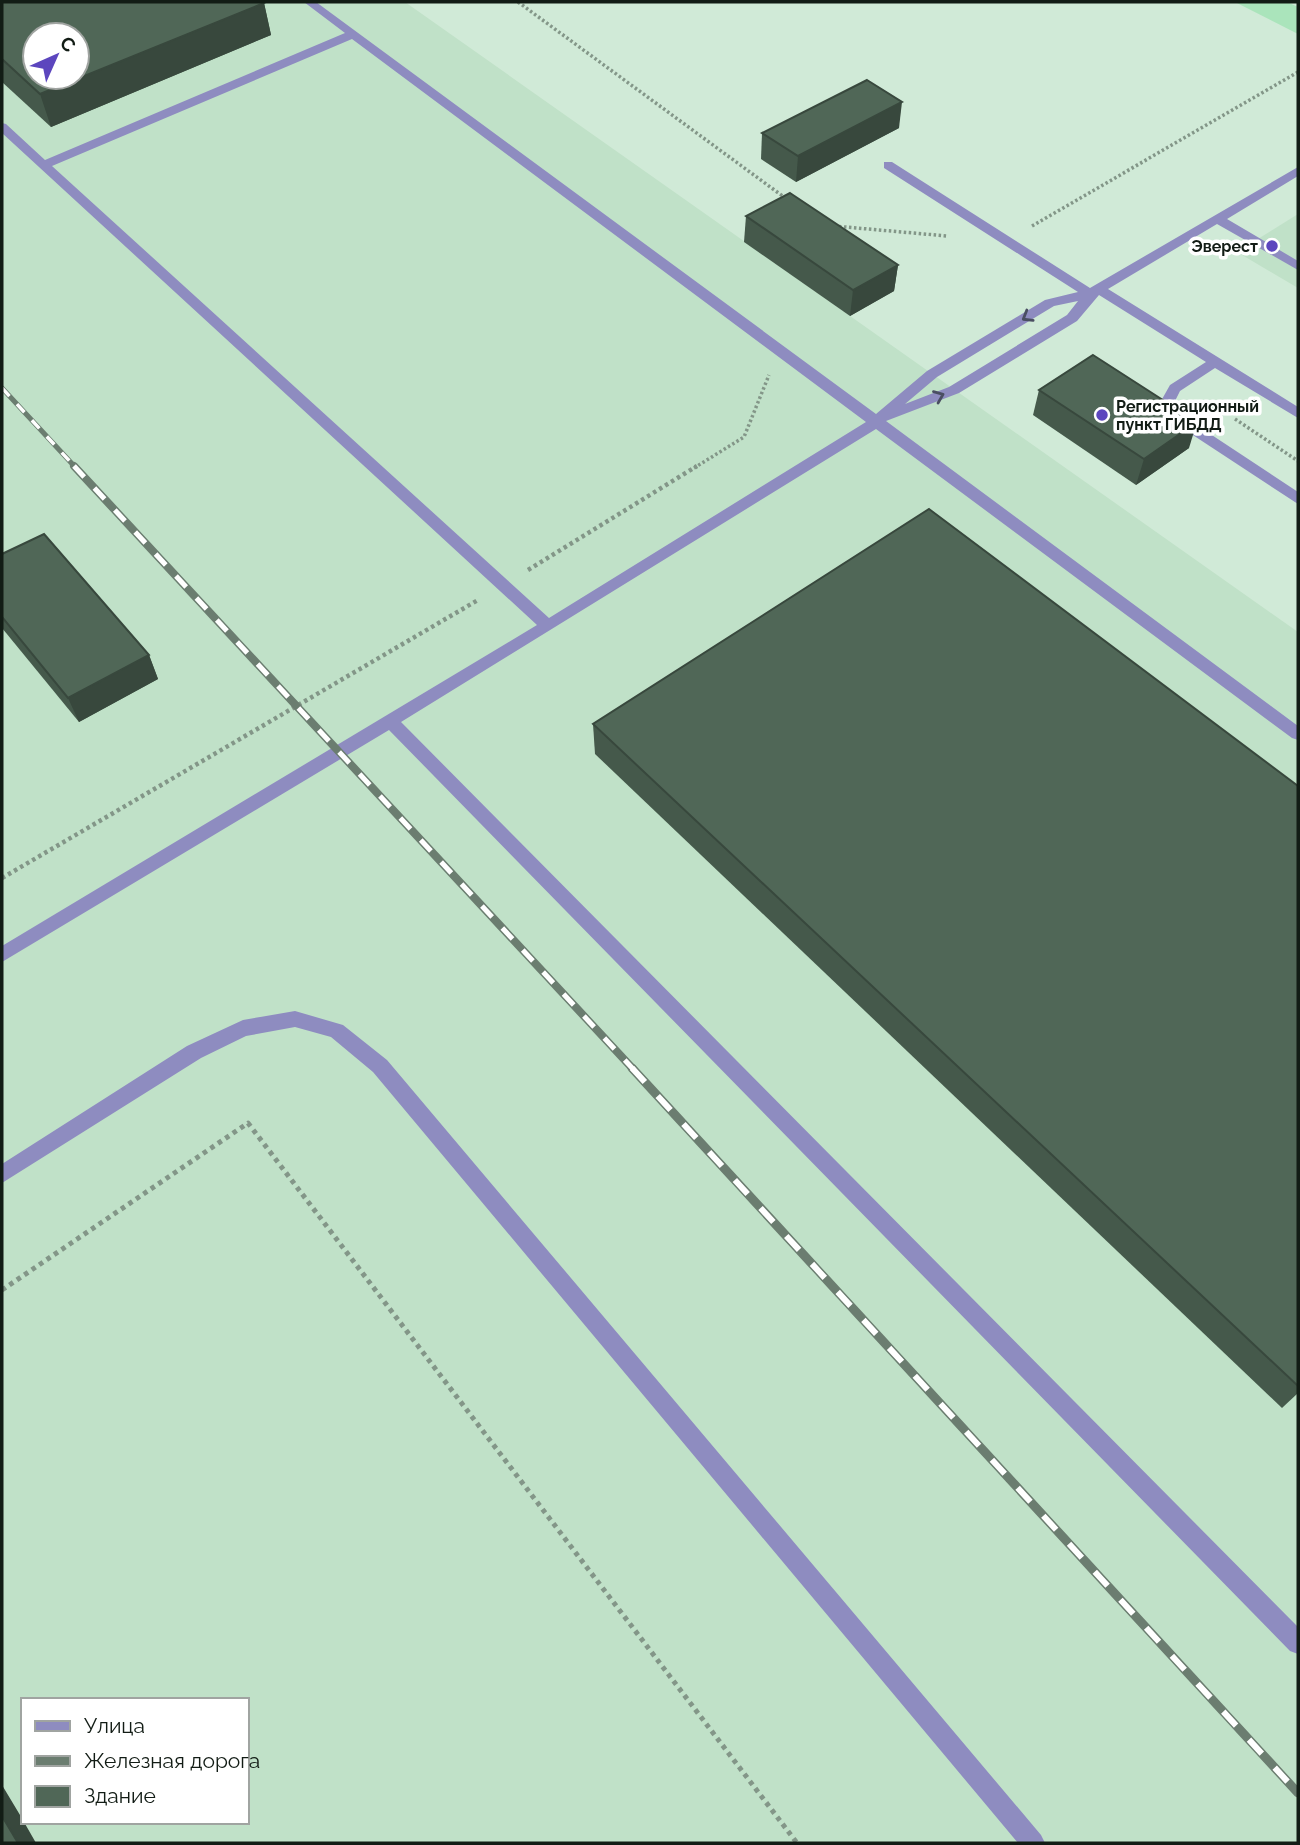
<svg xmlns="http://www.w3.org/2000/svg" width="1300" height="1845" viewBox="0 0 1300 1845" font-family="Raleway,sans-serif">
	<rect width="100%" height="100%" fill="#d0ead7"/>
	<g fill="#c0e1c8" fill-rule="evenodd">
		<path d="M2,2h403l893,630v1211h-1296zM35,35h42v42h-42zM23,1700h224v122h-224z"/>
		<path d="M1298,214v74l-61,-36z"/>
	</g>
	<path fill="#aae4bb" d="M1235,2h52l11,5v27z"/>
	<g fill="none" stroke-linecap="round" stroke-linejoin="round">
		<g stroke="#839688" stroke-width="3.5" stroke-dasharray="2.5 2.5" stroke-linecap="butt">
			<path d="M518,2l270,198"/>
			<path d="M834,226l113,10"/>
			<path d="M1032,226l266,-154"/>
			<path d="M1235,419l63,42"/>
			<path d="M694,468l50,-31 25,-62"/>
		</g>
		<g stroke="#839688" stroke-width="4.5" stroke-dasharray="3.5 3.5" stroke-linecap="butt">
			<path d="M528,570l169,-104"/>
			<path d="M2,878l476,-278"/>
		</g>
		<path stroke="#839688" stroke-width="5" stroke-dasharray="4.5 4.5" stroke-linecap="butt" d="M2,1290l246,-167 549,720"/>
		<g fill="#8e8cc0" fill-rule="evenodd">
			<path d="M304,2h12l560,412 51,-43 118,-71 33,-8 -194,-124v-6h8l198,126 208,-121v9l-71,43 71,42v9l-81,-46 -109,65 190,118v11l-83,-50 -35,23 -5,10 8,15 115,76v12l-125,-82 -12,-21 9,-16 36,-23 -107,-67 -22,26 -118,72 -73,28 412,305v14l-6,-2 -416,-309 -475,293 897,905v27l-8,-3 -901,-921 -387,232v-16l535,-321 -535,-492v-10l4,1 39,36 300,-127zM352,39l514,383 -317,196 -497,-452zM1078,301l-11,14 -118,72 -44,17 32,-27 117,-71z"/>
			<path d="M295,1011l48,14 44,35 654,775 4,8h-27l-645,-771 -42,-35 -36,-10 -49,9 -45,22 -199,125v-19l185,-118 56,-26z"/>
		</g>
		<defs>
			<path id="rail-far2" d="M2,388l74,80"/>
			<path id="rail-far1" d="M74,466l560,604"/>
			<path id="rail" d="M632,1068l666,725"/>
		</defs>
		<use href="#rail-far2" stroke="#6b7d70" stroke-width="5"/>
		<use href="#rail-far1" stroke="#6b7d70" stroke-width="8"/>
		<use href="#rail" stroke="#6b7d70" stroke-width="9"/>
		<use href="#rail-far2" stroke="#fff" stroke-width="3.5" stroke-dasharray="11" stroke-linecap="butt"/>
		<use href="#rail-far1" stroke="#fff" stroke-width="5" stroke-dasharray="15" stroke-linecap="butt"/>
		<use href="#rail" stroke="#fff" stroke-width="6" stroke-dasharray="19" stroke-linecap="butt"/>
	</g>
	<g fill="#45594b">
		<path d="M2,2l262,1 7,32 -220,92 -49,-45z"/>
		<path d="M899,128l-103,54 -35,-23 1,-26z"/>
		<path d="M746,216l152,49 -4,26 -44,25 -106,-74z"/>
		<path d="M1039,390l150,58 -53,37 -103,-70z"/>
		<path d="M2,554l147,101 9,24 -79,43 -77,-94z"/>
		<path d="M593,724l705,62v607l-16,15 -687,-654z"/>
	</g>
	<g fill="#38483d">
		<path d="M264,3l7,32 -220,92 -11,-33z"/>
		<path d="M902,102l-3,26 -103,54 2,-26z"/>
		<path d="M898,265l-4,26 -44,25 3,-26z"/>
		<path d="M1197,422l-8,26 -53,37 8,-26z"/>
		<path d="M149,655l9,24 -79,43 -11,-24z"/>
		<path d="M2,1785l21,35v2h1l12,21h-18l-16,-27z"/>
	</g>
	<g fill="#506757" stroke="#38483d" stroke-width="2" fill-rule="evenodd">
		<path d="M2,2h261l1,1 -224,91 -38,-35zM35,35h42v42h-42z"/>
		<path d="M867,80l35,22 -104,54 -36,-23z"/>
		<path d="M790,193l108,72 -45,25 -107,-74z"/>
		<path d="M1093,355l104,67 -53,37 -105,-69z"/>
		<path d="M929,509l369,277v600l-705,-662z"/>
		<path d="M44,534l105,121 -81,43 -66,-81v-63z"/>
		<path d="M2,1816l16,27h-16z"/>
	</g>
	<defs><path id="oneway-chevron" d="M-2-3.5L2.5 0L-2 3.5" fill="none" stroke-width="1.6" stroke-linecap="round" stroke-linejoin="round" transform="scale(1.75)"/></defs>
	<g stroke="#4a4e62">
		<use href="#oneway-chevron" transform="translate(1027 317) rotate(149)"/>
		<use href="#oneway-chevron" transform="translate(939 396) rotate(-22)"/>
	</g>
	<g fill="#5c46be" stroke="#fff" stroke-width="2.5">
		<circle cx="1272" cy="246" r="7"/>
		<circle cx="1102" cy="415" r="7"/>
	</g>
	<g text-anchor="middle" dominant-baseline="central" stroke-width="7" stroke-linejoin="round" paint-order="stroke">
		<g font-size="16" font-weight="bold" fill="#121c15" stroke="#fff" text-anchor="end">
			<text x="1258" y="246">Эверест</text>
			<text x="1116" y="406" text-anchor="start">Регистрационный<tspan x="1116" dy="18">пункт ГИБДД</tspan></text>
		</g>
	</g>
	<rect width="1300" height="1845" fill="none" stroke="#121c15" stroke-width="7"/>
	<rect x="21" y="1698" width="228" height="126" fill="#ffffff" stroke="#a0a4a1" stroke-width="2"/>
	<rect x="35" y="1721" width="35" height="10" fill="#8e8cc0" stroke="#a0a4a1" stroke-width="2"/>
	<text x="84" y="1733" font-size="21" fill="#121c15">Улица</text>
	<rect x="35" y="1756" width="35" height="10" fill="#6b7d70" stroke="#a0a4a1" stroke-width="2"/>
	<text x="84" y="1768" font-size="21" fill="#121c15">Железная дорога</text>
	<rect x="35" y="1786" width="35" height="21" fill="#506757" stroke="#a0a4a1" stroke-width="2"/>
	<text x="84" y="1803" font-size="21" fill="#121c15">Здание</text>
	<g transform="translate(56 56) rotate(45)"><circle r="33" fill="#ffffff" stroke="#a0a4a1" stroke-width="2"/>
	<path d="M0-5L12 26L0 18L-12 26Z" fill="#5c46be"/>
	<text y="-10" font-size="19" font-weight="bold" text-anchor="middle" fill="#121c15">С</text>
	</g>
</svg>
